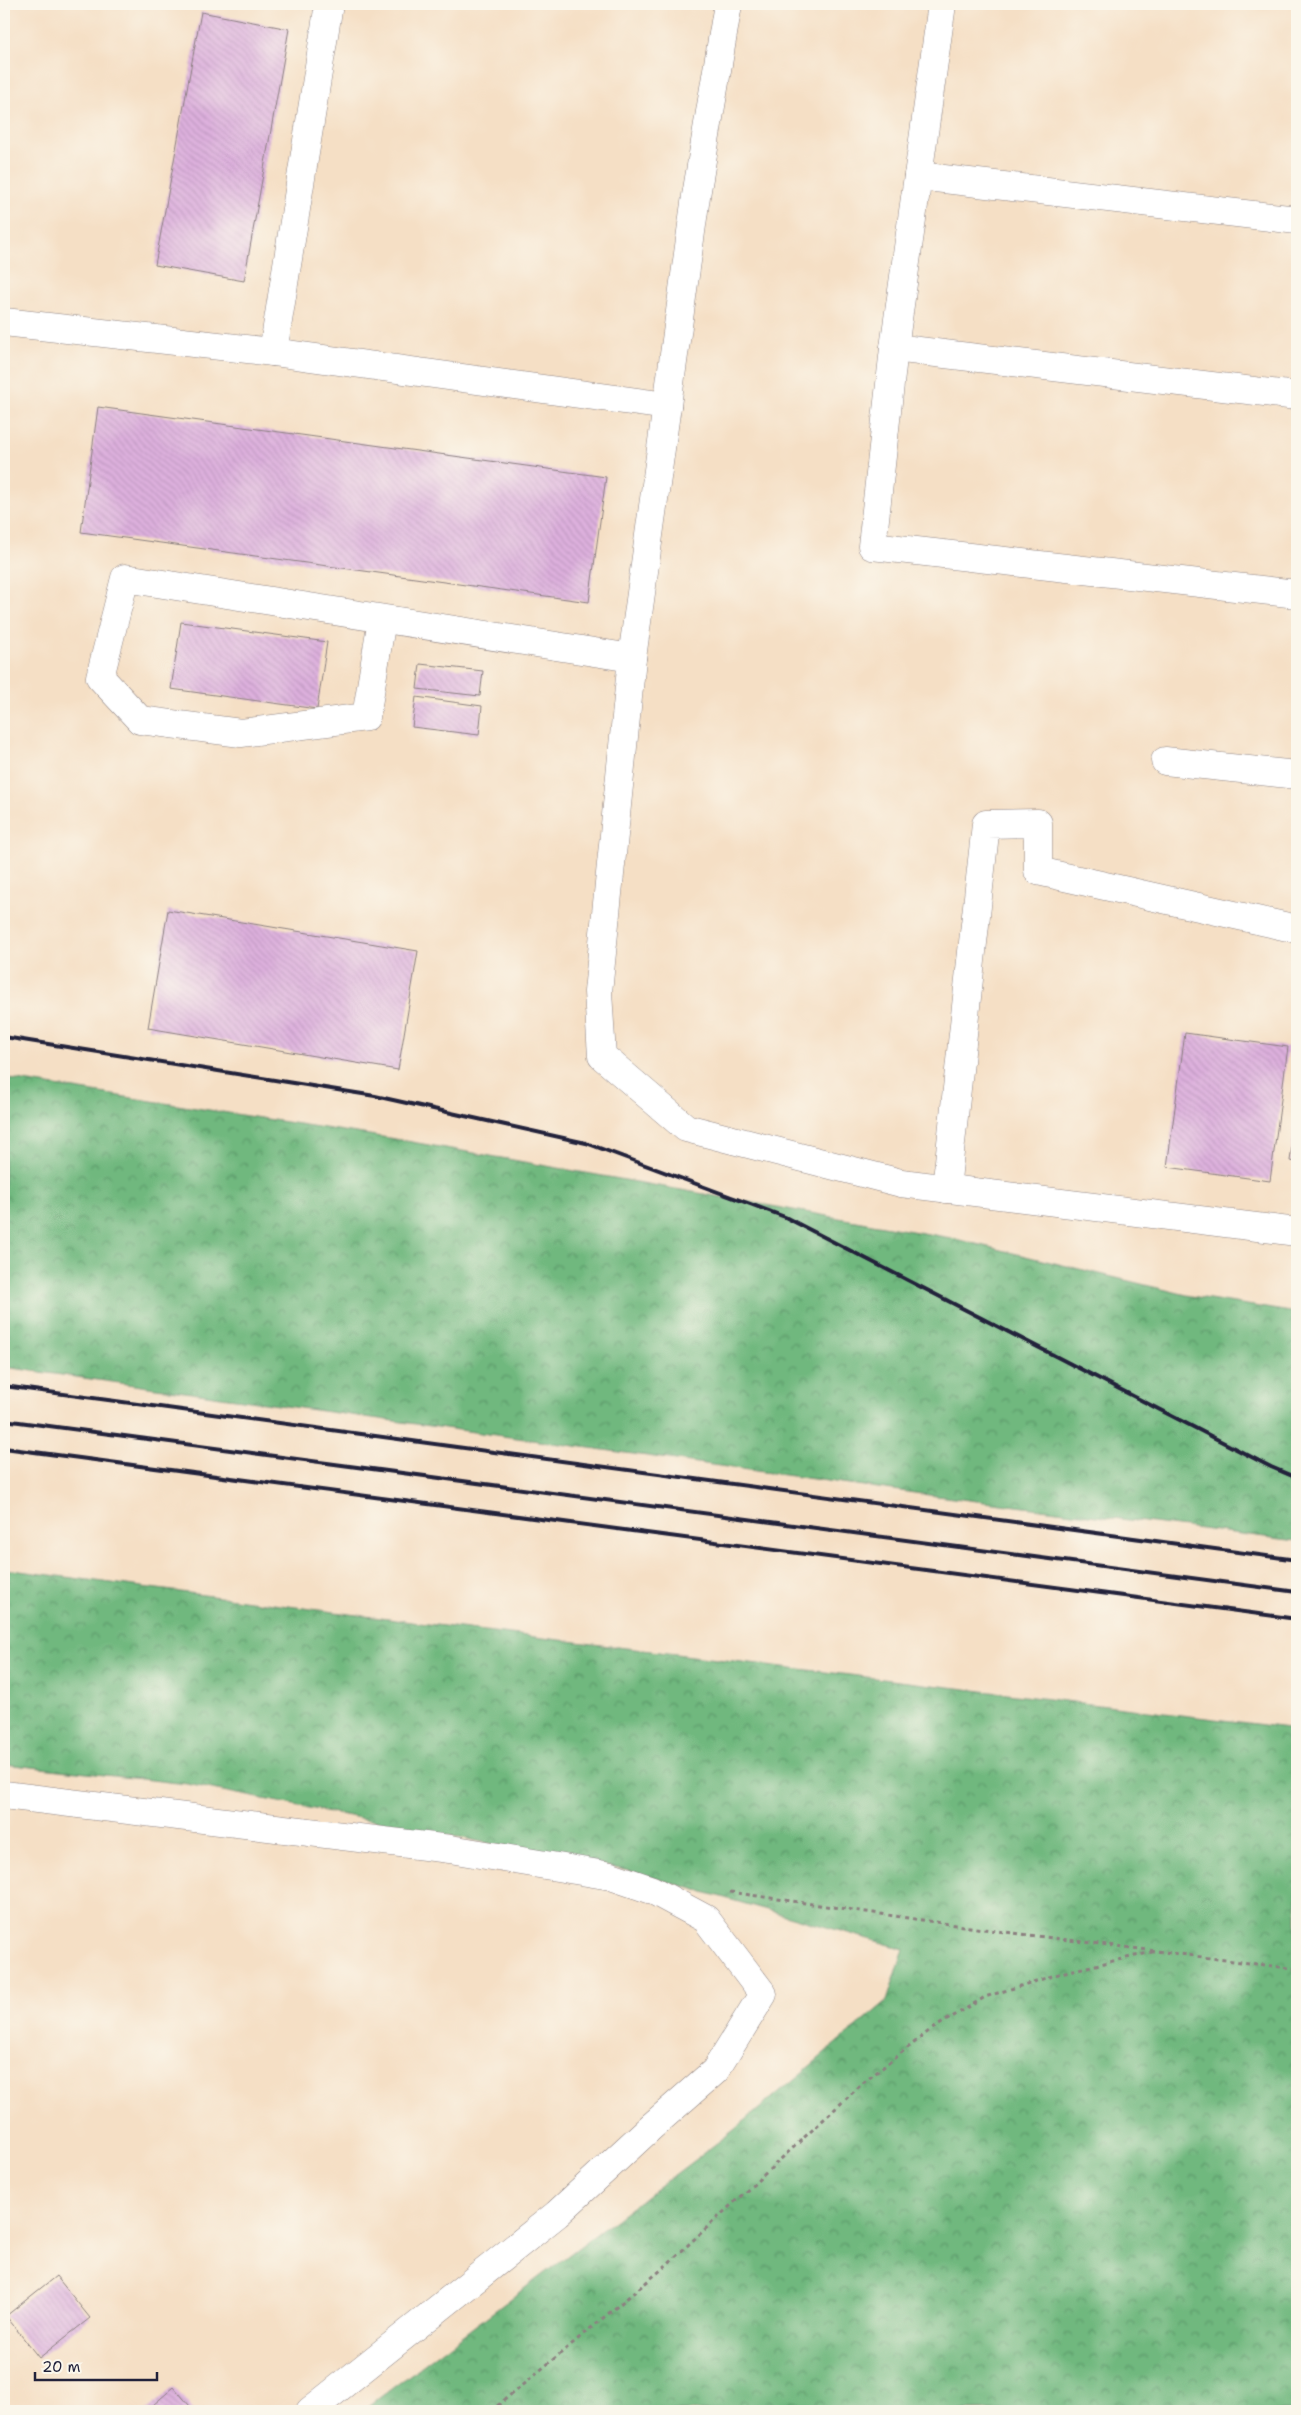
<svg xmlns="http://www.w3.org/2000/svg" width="1301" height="2415" viewBox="0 0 1301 2415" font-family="'Shantell Sans',sans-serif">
	<defs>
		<pattern id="forest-crowns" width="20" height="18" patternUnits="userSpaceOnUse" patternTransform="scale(1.25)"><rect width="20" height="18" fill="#6fb87e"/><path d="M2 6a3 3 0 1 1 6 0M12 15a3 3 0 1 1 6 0" fill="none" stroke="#5b9568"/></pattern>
		<pattern id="building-back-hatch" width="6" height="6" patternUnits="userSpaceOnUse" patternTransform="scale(1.25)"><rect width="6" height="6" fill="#ddb0dd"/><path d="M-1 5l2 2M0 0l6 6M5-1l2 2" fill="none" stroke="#bd97bf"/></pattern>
	</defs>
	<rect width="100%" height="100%" fill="#fbf7ec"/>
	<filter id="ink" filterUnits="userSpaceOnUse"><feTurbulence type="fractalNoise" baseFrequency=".02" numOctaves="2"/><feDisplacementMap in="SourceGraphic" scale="10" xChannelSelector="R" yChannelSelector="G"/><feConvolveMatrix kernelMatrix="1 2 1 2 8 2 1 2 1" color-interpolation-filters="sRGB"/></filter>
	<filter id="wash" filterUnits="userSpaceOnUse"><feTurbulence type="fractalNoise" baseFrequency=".0096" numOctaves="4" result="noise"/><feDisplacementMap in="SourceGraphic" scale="20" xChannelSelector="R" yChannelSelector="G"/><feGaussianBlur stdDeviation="1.12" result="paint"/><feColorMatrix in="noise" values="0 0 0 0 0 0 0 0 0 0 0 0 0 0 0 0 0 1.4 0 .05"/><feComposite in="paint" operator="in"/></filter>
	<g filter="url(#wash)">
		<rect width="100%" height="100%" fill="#f5dfc5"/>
		<g fill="url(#forest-crowns)" stroke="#486d5c">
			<path d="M4,1078l391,61 556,99 240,58 106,17v228l-368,-46 -925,-128z"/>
			<path d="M4,1569l415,54 878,106v682h-935l372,-281 153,-129 17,-52 -274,-78 -443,-87 -183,-20z"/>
		</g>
		<g id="blocks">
			<g fill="url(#building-back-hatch)">
				<path d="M201,12l88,17 -45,252 -89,-16z"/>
				<path d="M98,407l508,70 -17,125 -508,-70z"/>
				<path d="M181,622l146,20 -10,67 -146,-20z"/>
				<path d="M420,664l63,7 -3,25 -63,-7z"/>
				<path d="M416,697l66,9 -3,29 -67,-8z"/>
				<path d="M168,910l250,41 -20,119 -250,-42z"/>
				<path d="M1185,1033l103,14 -18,134 -103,-14z"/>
				<path d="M1296,1117h1v45l-7,-1z"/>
				<path d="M56,2276l34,42 -51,40 -33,-42z"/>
				<path d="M174,2387l20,24h-48z"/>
			</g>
		</g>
	</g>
	<g filter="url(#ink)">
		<use href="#blocks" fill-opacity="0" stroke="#8c8080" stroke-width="1"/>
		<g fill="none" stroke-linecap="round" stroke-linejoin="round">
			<defs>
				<g id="minor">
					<path d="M329,4l-56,348 394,54"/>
					<path d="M942,4l-48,344 403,48"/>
					<path d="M918,176l379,44"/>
					<path d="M4,322l269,30"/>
					<path d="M894,348l-22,198 425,48"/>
					<path d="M382,619l-16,98 -125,16 -101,-13 -40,-43 25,-99 507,80 -34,334 4,64 84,72 215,55 396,49"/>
					<path d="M632,658l64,-462 32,-192"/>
					<path d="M1165,761l132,14"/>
					<path d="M946,1189l40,-365 52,-1v48l259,58"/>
					<path d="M4,1795l446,54 161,27 41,14 54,29 57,75 -48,77 -64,56 -94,87 -247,197"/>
				</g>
			</defs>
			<use href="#minor" stroke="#8c8080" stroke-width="29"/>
			<g stroke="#8c8080" stroke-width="3" stroke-dasharray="4 4" stroke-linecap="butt">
				<path d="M730,1892l260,38 307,39"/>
				<path d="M491,2411l170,-141 202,-187 66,-52 56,-34 80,-25 92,-21"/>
			</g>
			<use href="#minor" stroke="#fff" stroke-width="28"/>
			<g stroke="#22223b" stroke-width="4">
				<path d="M4,1037l371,59 211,47 199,74 486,250 26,11"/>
				<path d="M4,1386l1293,174"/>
				<path d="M4,1420l1293,172"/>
				<path d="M4,1448l1293,171"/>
			</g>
		</g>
	</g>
	<rect width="1301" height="2415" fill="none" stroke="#fbf7ec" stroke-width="20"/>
	<path d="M35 2372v8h122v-8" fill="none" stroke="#22223b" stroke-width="2.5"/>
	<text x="42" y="2372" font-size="15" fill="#22223b" stroke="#fbf7ec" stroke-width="4" paint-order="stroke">20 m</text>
</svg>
